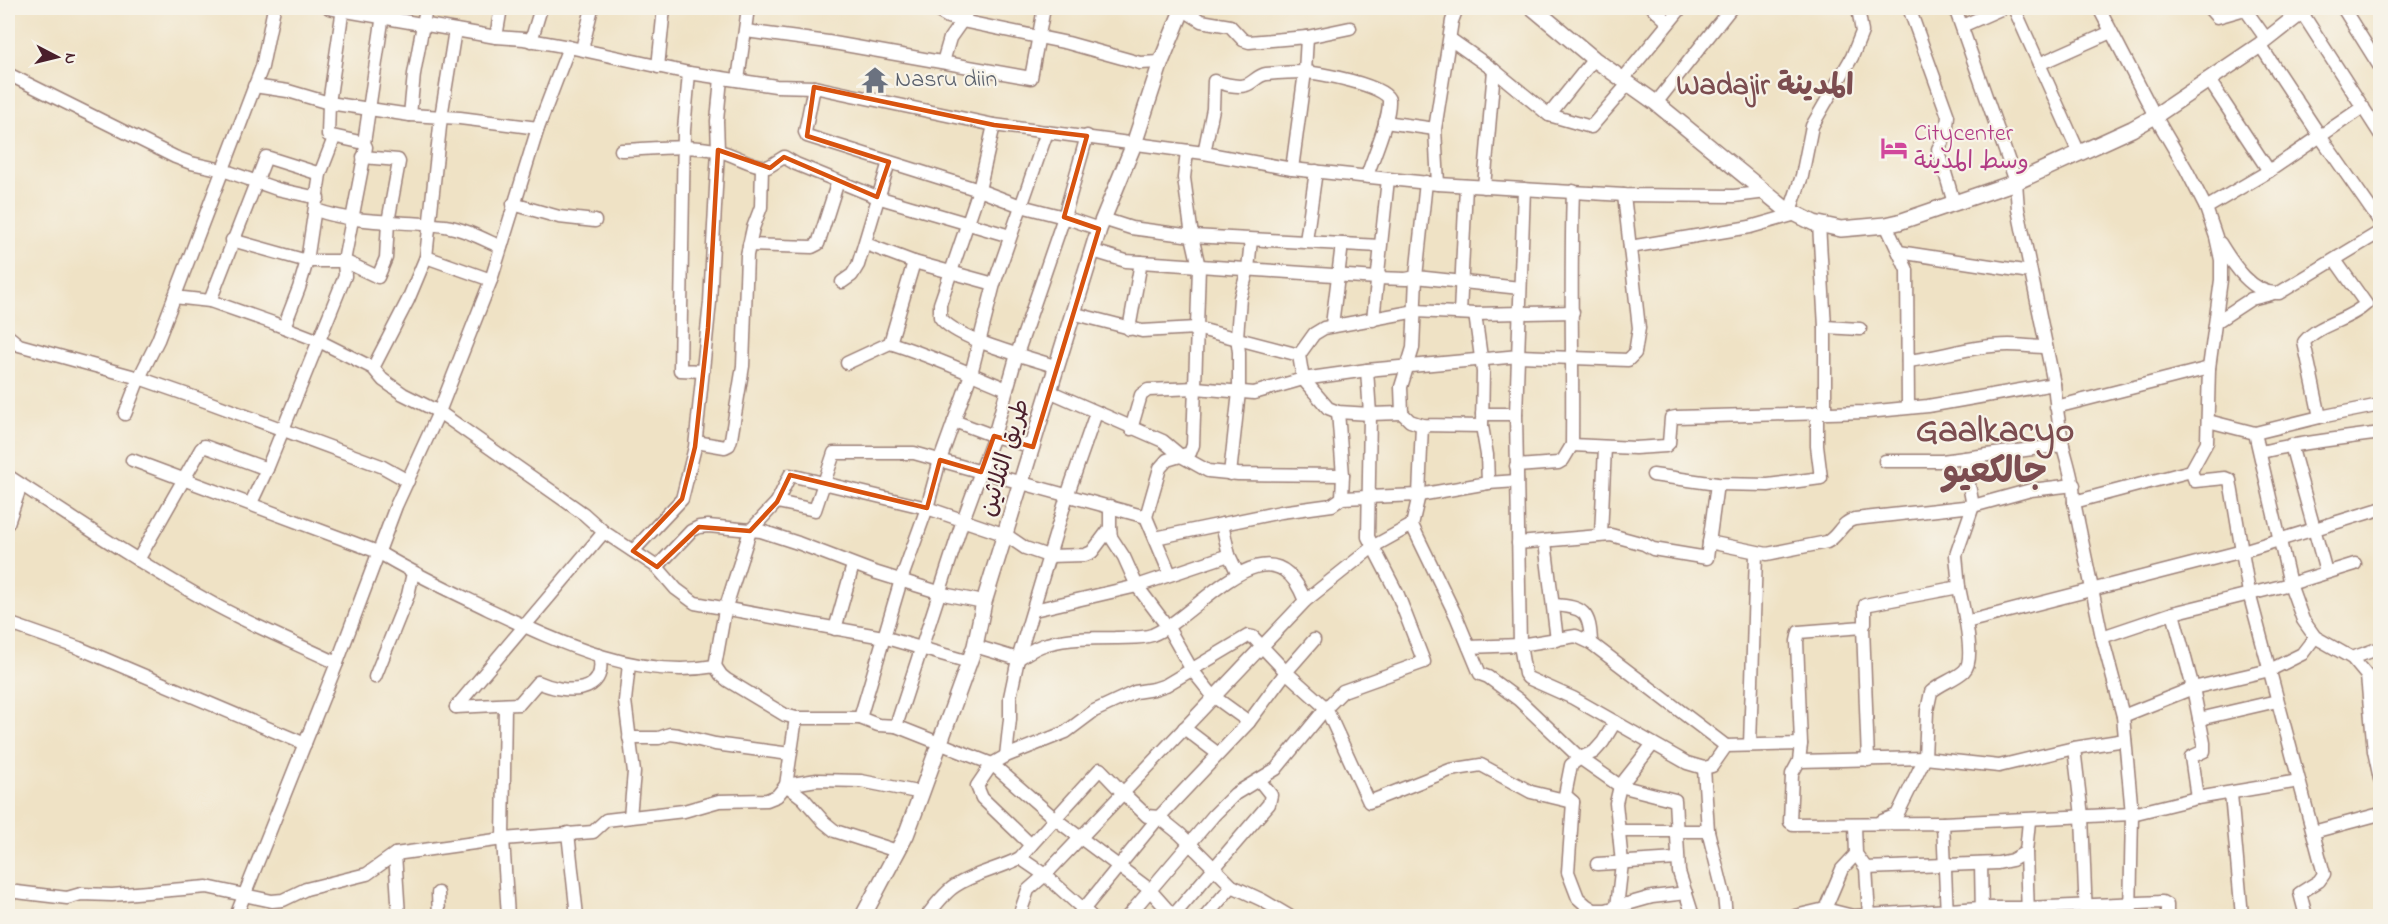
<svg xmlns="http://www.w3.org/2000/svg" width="2388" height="924" viewBox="0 0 2388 924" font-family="'Indie Flower','Playpen Sans Arabic',sans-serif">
	<rect width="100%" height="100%" fill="#f7f3e8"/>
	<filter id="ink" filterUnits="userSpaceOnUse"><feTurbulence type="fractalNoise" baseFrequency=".0167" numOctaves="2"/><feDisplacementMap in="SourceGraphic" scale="12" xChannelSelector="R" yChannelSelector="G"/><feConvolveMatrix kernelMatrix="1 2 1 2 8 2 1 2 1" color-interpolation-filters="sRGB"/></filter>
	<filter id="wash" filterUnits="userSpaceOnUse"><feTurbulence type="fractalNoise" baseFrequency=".008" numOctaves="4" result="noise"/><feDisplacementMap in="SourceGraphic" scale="24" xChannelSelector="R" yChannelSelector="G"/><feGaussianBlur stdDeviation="1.35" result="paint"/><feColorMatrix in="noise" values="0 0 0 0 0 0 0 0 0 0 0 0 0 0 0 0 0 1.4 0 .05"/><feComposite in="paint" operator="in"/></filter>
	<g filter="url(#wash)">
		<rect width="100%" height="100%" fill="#efe2c5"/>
	</g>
	<g filter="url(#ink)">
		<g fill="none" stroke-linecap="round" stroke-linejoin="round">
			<defs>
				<g id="minor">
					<path d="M329,8l167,29 28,2 45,8 120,26 87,13 38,1 180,38 210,28 88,16 146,15 186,11 110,1 33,-4"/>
					<path d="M343,8l-14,95 -1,32 36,8"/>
					<path d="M933,8l15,9 14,4 -12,17 -7,24"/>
					<path d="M969,8l-7,13 106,22 72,20 21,-1"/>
					<path d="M1653,8l15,14"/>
					<path d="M1909,8l39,108 -2,19 -8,14 16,54"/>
					<path d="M1955,8l61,174 2,27 36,175c2,21 5,41 9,62 5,19 11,36 11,56l28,135 21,79 9,98 -2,102"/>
					<path d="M2014,8l65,145"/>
					<path d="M2209,8l8,9 28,-8 22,31"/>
					<path d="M2343,8l37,59"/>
					<path d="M1182,9l19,12 29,5 13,14 6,2 58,-5 43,-9"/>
					<path d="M2302,13l78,121"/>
					<path d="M1962,26l41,-18"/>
					<path d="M746,31l82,11 203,36 13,-70"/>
					<path d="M496,37l5,-29"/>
					<path d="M1450,39l44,31 55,45 45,-56"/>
					<path d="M531,41l10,-33"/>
					<path d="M2260,45l60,91 60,86"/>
					<path d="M582,49l10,-41"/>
					<path d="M2039,64l72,-32"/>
					<path d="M658,67l6,-59"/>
					<path d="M689,73l-5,57 -4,240 23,1"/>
					<path d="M8,74l167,83 16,6 32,7 54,19 41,9"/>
					<path d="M1623,79l58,-71"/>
					<path d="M738,80l10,-72"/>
					<path d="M2209,80l60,91"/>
					<path d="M254,86l34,5 41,12 81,12 50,3 78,10"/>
					<path d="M814,87l-9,45 2,4 172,54 42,16 43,11 35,12"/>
					<path d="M1656,103l75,-95"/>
					<path d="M410,115l4,-41 12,-66"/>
					<path d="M1549,115l42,12 37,-43"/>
					<path d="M1385,122l50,7"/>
					<path d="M994,125l-15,65 -39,114v13c16,23 89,40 117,50"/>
					<path d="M621,150c28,-1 71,-6 98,1 17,4 31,15 49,16l16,-10 12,7 81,33 133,39"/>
					<path d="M1204,153l9,-44 1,-28c10,3 22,7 32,4 7,-2 12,-10 20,-11 12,-1 25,-2 37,-2 14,0 85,14 86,28 1,19 -16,57 -22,76"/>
					<path d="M1292,169l13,-97 2,-35"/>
					<path d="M1426,182l-10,95 -3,71 -12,39 1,26 8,8 12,4 60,1 5,29 1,28"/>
					<path d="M1438,184l-3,-55 17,-108 5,-13"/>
					<path d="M1484,187l10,-117"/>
					<path d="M1524,189l-8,225 4,231 5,29 3,4 45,20 114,65 17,5 8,-2 14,-20 75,-2"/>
					<path d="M513,204l46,13 36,4"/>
					<path d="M2206,208l63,-37 94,-64"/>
					<path d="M316,210c42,15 86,10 129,16 20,3 38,13 56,21"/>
					<path d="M1790,211l12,-35 10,-50 40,-69 10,-25 -4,-24"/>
					<path d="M1103,219l28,9 61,8 188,10"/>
					<path d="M1819,224l6,103v85"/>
					<path d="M1886,225l21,45 1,137"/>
					<path d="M232,240l75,21h37l34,16 8,-19 2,-36 11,-60 -1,-2 -35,-3"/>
					<path d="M1306,241l10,-70"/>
					<path d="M2220,243c13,21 32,52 59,50l101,-61"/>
					<path d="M866,244l48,18 80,22"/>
					<path d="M749,245l63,2 6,-3 20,-63"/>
					<path d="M1630,247l120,-20 46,-13"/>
					<path d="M1093,251l33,10 251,17 29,1 10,-2 104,11"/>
					<path d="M1899,252l131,20"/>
					<path d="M426,257l65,23"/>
					<path d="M842,282l10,-7 6,-10 31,-103"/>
					<path d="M174,297l36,4 63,22 44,17 56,28 10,12 20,14 36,18 145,102 20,18 53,35 19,22 19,14 188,34 86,25"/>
					<path d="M210,301l56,-144 54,17"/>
					<path d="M1072,313l70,18 54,-3 103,27 15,-21 10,-6 92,-17 59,3 98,-2"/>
					<path d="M1460,313l6,-127"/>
					<path d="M1475,314l8,58 -1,54"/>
					<path d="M1373,320l15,-141"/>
					<path d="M2216,322l35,-23 20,-5"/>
					<path d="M1332,325l10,-81"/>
					<path d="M284,327l15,-39 8,-27 13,-87 14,-36"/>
					<path d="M1825,327l35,2"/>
					<path d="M1129,329l12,-67"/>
					<path d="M8,336l11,9 120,33 69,24 173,64 27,15"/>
					<path d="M890,343l24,-81"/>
					<path d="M1299,355l4,24 25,29 10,4 32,2 32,-1"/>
					<path d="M1908,361c33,-4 67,-16 101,-16 12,0 25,2 37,2"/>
					<path d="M847,363l43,-20c40,12 78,30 117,46"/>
					<path d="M373,368l35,-68 18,-43 15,-140 14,-87"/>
					<path d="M1049,391l114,50 18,15 27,15 30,3 105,1"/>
					<path d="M2056,407l153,-39"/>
					<path d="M1338,412l5,63 -1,23"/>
					<path d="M125,414l14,-36 19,-38 104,-273 12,-59"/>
					<path d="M1482,414h34"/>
					<path d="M2320,417l-16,-75c16,-19 44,-21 62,-38l-31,-44"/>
					<path d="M954,421l40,15 39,11"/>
					<path d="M2208,421l47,12 35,151 13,36 12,17 37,21 15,18 7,75 6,28"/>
					<path d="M1422,425l-3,70 -7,30 44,91 24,58 8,3 31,23 61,58 40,28 55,14 4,72 14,44"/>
					<path d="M1131,429l10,-34 7,-5 48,-2 58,5 49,-14 64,-9 152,-14 109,4 7,-7 4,-25 -15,-133"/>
					<path d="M2255,433l65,-16 60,-12"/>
					<path d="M696,442l29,5 4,-2 2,-6 12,-73 4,-111 6,-27 8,-21 1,-40"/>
					<path d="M1572,445l63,3 31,-2 3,-3 2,-25 5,-1 191,-5 61,-6 126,-22"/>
					<path d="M2291,445l35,127"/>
					<path d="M2261,452c40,-10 79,-13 119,-19"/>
					<path d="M132,460l246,92c36,22 73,39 110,57 70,33 148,71 227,57l6,9 6,5 58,35 11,3h64l18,7 18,1 96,38 62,54 95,71 24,27"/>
					<path d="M1885,461h57l121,-16"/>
					<path d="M1516,466l42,-3 5,-3 9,-15c1,-85 -2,-169 1,-254"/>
					<path d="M2191,471l4,10 30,-3 5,2 19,113 75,281 -5,7 -19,12 6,23"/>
					<path d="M1230,474l9,-82v-40l-2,-15 3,-39 8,-29 3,-29"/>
					<path d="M1653,475l64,9 51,1 53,-7 -4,-32v-34"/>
					<path d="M8,476c69,45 137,91 209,130 39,21 80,38 120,57"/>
					<path d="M777,502l38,8 19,-57h80c77,22 154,42 232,64l14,-49 7,-8 23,-7 3,-8 6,-178 -7,-31 -8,-58 3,-27"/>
					<path d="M2074,502l117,-31 16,-29 2,-74 12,-88v-20l-5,-23 -10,-29 -20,-39 -31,-53 -56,-108"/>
					<path d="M251,503l16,-34 78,-193 -1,-15 22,-114 -2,-4 20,-135"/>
					<path d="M1146,517l24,57"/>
					<path d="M8,523l13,-38"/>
					<path d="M1222,524l7,31 9,19"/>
					<path d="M1110,528l1,9 13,20 13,29 30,40 25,44 21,26 36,26"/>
					<path d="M1601,535l4,-88"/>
					<path d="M1155,538l126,-26 51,-7 10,-7 77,-3 69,-12 29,-2"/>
					<path d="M1545,542l12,98"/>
					<path d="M1709,542l58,12 60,-12c12,-6 14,-20 28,-23l118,-13 58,-16 43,-5"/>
					<path d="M1518,543l93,-8 33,9 9,5 54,9 10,-74"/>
					<path d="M633,551l49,-52 13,-52 15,-145 8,-152 -1,-29 4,-43"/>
					<path d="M138,560l63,-111 3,-3 63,23"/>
					<path d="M657,567l34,-36 8,-4 9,-1 53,5 37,12 76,29 74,23 36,7"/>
					<path d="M1554,605c30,2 36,7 37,38l135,103"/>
					<path d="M1034,610l103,-24 92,-31"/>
					<path d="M2173,613l20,75 11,55v8l-13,6 6,41"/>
					<path d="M1966,622l277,-71 137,-42"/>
					<path d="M8,623l71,25 226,96"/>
					<path d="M1863,627l5,133"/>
					<path d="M835,629l18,-64"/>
					<path d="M2102,637l71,-24 117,-29 65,-20"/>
					<path d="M975,646l43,13c9,-6 19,-13 29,-15 21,-6 46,-6 68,-6 12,-1 26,1 37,-3 46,-18 119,-124 153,-34"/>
					<path d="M1469,647l51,-2 56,-9 15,7"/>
					<path d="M2352,658l28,-10"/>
					<path d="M629,664l-4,37 9,71 -4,45"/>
					<path d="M715,666l10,-56 25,-79 27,-29 13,-27 137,33 79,27 19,13 23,8 37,-1 7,-3 18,-24v-22"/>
					<path d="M375,677l33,-82 5,-22"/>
					<path d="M505,705l-2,134 5,77"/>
					<path d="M456,707l148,-175"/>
					<path d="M456,707l63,-3 19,-22c26,12 71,14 61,-27"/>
					<path d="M2123,716l70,-28 77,-18 32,-16 13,-17"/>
					<path d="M796,718l-10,67 17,13 21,24 11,9 62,20"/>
					<path d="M860,718l41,-138 26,-72 13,-48 31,-86 23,-90 53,-152"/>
					<path d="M2199,719l78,-18"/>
					<path d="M1615,722l-12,20 -9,10 -14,6 -9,7 -6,30 8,7 -5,70 10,26 8,7 8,5h12l46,-13 34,-4"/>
					<path d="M896,726l67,-206 31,-84 23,-82 47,-137 23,-81"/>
					<path d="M1184,728l33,25"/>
					<path d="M629,738h30l11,-4 8,1 37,9 75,10"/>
					<path d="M1750,745l6,-191"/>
					<path d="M2074,748l8,68 4,100"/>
					<path d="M1006,756l4,-37v-22l8,-38 49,-163 29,-83"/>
					<path d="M1799,761l126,-3 74,8 75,-18 51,-8"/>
					<path d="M1704,768l4,63 16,64 2,21"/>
					<path d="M2231,794l11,122"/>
					<path d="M1882,821l15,-6 28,-57 2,-47 4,-19c10,-9 23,-12 33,-21 13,-12 -2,-66 -5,-84"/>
					<path d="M1943,823l189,-9 65,-16 102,-17"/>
					<path d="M1855,825l1,29 10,14 3,48"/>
					<path d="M1619,831h89"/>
					<path d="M2313,832l67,-18"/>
					<path d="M568,833l9,83"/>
					<path d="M1031,845l69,-76 23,24 182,-192 69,-55 38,-21"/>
					<path d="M395,854l4,62"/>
					<path d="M1597,864l80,-5"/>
					<path d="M1981,864l1,52"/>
					<path d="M1866,868l132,-5 14,-3 14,-8"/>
					<path d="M8,891l59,7 14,-4 31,1 95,-8 65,14 11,-1 23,-11 61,-15 28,-20 108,-15 90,-7 13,-12 78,-9 35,-10 48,-1 10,-4 9,-11 31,-5 44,1 61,12"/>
					<path d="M438,893l1,23"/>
					<path d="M1827,915l-2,-6 17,-40 14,-15"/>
					<path d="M236,916l101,-253 59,-157 43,-94 52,-132 47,-152 31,-81"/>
					<path d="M927,916c7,-9 18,-24 28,-30 19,-13 44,-17 65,-28"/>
					<path d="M1019,916l9,-26 17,-15 78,-82 24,23 12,1 21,17 52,52 30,14 27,16"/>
					<path d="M1078,916l81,-99 90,-95 37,-50 28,-32"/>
					<path d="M1091,916l-46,-41 -25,-17 11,-13 -49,-47 -5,-12 15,-22 14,-8 60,-24 28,-21 41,-19 19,-3 12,-4 82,-49 5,1 33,35 40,36 43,94 81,-32 31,-5 50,27 42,10"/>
					<path d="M1128,916l86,-101 21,-21 41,-25 50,-61 17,-17 81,-29 -26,-67 -30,-58 2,-123 -3,-44"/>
					<path d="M1173,916l96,-112 2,-9 -12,-15"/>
					<path d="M1206,916l26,-30"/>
					<path d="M1616,916l6,-53 -6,-60 4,-17 33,-42"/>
					<path d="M1795,916l30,-7 28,7 128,-8h46l135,-6 5,3v11"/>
					<path d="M1947,916l-4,-93 -150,1 -3,-2 2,-48 7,-13 2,-17 -4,-103 2,-9 64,-5 2,-4v-18l94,-18 -3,-32 17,-49 -9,-48"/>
					<path d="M2028,916l-2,-64 3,-31"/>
				</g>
				<g id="major">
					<path d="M1533,8l61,51 62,44 127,104 13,7 18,9 27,6 45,-4 13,-3 117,-40 116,-53 23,-13 105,-71 47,-37"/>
					<path d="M863,916l43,-81 9,-24 60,-165 9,-44 115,-373 35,-85 27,-82 22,-54"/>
				</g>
			</defs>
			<use href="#minor" stroke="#9c8078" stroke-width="15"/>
			<use href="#major" stroke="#9c8078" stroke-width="18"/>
			<use href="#minor" stroke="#fff" stroke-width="12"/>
			<use href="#major" stroke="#fff" stroke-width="15"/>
		</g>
	</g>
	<path fill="none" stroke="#d8530f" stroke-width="4.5" stroke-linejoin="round" d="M814,87l180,38 93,11 -23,81 35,12 -66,218 -39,-11 -13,36 -41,-12 -13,48 -137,-33 -13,27 -27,29 -51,-4 -42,40 -24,-16 49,-52 13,-52 13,-119 10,-178 52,18 14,-11 93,40 12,-35 -82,-26z"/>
	<defs>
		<symbol id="temple-bare" viewBox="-9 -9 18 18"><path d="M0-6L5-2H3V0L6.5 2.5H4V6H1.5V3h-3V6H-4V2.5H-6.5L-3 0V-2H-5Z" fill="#6b7280" stroke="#f7f3e8" stroke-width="2.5" paint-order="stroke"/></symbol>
		<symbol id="hotel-bare" viewBox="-9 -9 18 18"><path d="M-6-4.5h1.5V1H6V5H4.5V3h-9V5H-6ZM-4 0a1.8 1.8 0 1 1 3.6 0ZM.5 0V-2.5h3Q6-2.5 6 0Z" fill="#d1479c" stroke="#f7f3e8" stroke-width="2.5" paint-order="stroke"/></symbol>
	</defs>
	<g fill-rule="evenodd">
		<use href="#temple-bare" x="856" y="61" width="38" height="38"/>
		<use href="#hotel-bare" x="1875" y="129" width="38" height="38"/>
	</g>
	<g text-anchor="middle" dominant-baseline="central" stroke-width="4.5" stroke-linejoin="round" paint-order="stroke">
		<g font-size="24" fill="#5b616d" stroke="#f7f3e8" text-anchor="start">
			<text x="895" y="80">Nasru diin</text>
		</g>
		<g font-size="24" fill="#b23c85" stroke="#f7f3e8" text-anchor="start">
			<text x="1914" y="134">Citycenter<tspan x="1914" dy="28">وسط المدينة</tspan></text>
		</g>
		<g font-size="24" fill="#4a1f2b" stroke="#f7f3e8">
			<text transform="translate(1006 458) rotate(-73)">طريق الثلاثين</text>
		</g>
		<g font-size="30" font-weight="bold" fill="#7c4d50" stroke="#f7f3e8">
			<text x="1765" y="87">Wadajir المدينة</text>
		</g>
		<g font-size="36" font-weight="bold" fill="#7c4d50" stroke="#f7f3e8">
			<text x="1995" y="432">Gaalkacyo<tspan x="1995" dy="41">جالكعيو</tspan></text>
		</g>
	</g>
	<rect width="2388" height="924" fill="none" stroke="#f7f3e8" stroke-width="30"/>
	<g transform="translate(57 57) rotate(97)" stroke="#f7f3e8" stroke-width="4.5" paint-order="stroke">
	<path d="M0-4.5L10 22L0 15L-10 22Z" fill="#4a1f2b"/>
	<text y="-9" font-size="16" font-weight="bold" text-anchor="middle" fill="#4a1f2b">N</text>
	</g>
</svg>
